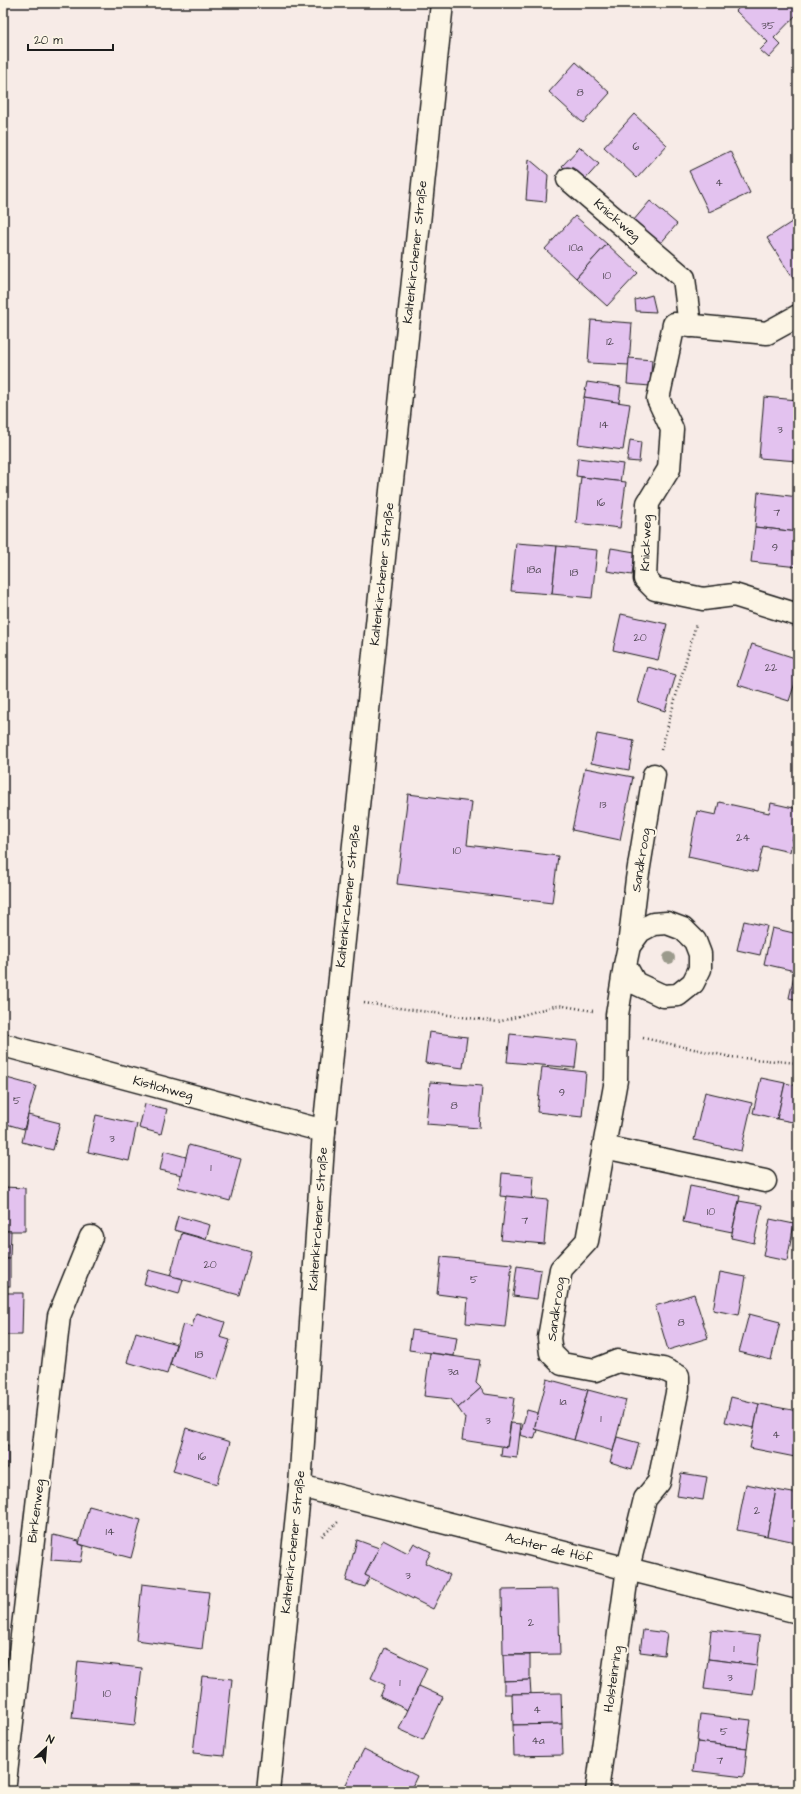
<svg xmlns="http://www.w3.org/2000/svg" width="801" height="1794" viewBox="0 0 801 1794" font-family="'Architects Daughter',sans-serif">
	<rect width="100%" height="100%" fill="#f7ebe7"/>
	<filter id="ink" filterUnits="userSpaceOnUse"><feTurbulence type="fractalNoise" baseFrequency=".025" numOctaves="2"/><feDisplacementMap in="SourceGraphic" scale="8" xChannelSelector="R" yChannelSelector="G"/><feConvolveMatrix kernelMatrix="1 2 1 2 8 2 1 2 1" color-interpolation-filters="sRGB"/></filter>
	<g filter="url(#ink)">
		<g fill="#e3c2ef" stroke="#1c1c1c">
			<path d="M743,3h47l8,8v2l-24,25 7,7 -12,13 -9,-8 8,-8 -32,-31z"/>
			<path d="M576,62l34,31 -27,30 -34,-31z"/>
			<path d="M634,114l33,31 -30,33 -33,-31z"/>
			<path d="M580,147l19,17 -18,20 -19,-18z"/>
			<path d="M730,151l20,42 -41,19 -20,-41z"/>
			<path d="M529,159l19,16 -2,27 -20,-2z"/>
			<path d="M650,201l27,23 -17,20 -27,-23z"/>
			<path d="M575,216l32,28 -31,34 -31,-29z"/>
			<path d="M798,218v59l-4,3 -27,-42z"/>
			<path d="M607,244l31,29 -31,33 -31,-28z"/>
			<path d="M652,295l4,17 -20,-1 -1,-11z"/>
			<path d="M591,320l41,3 -3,42 -41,-2z"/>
			<path d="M629,358l23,2 -2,26 -23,-2z"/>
			<path d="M587,382l34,5 -2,16 -35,-6z"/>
			<path d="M584,397l46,7 -7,46 -45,-6z"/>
			<path d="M764,397l34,3v61l-39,-3z"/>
			<path d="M630,440l11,2 -2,20 -12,-1z"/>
			<path d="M578,458l45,6 -3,18 -44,-6z"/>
			<path d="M581,477l45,5 -6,46 -44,-5z"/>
			<path d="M758,492l40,5v35l-43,-5z"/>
			<path d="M755,527l43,5v35l-47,-5z"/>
			<path d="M516,543l41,3 -5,48 -41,-3z"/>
			<path d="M557,546l40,4 -5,48 -40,-4z"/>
			<path d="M611,548l24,4 -3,23 -25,-4z"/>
			<path d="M621,614l46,10 -9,36 -45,-10z"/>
			<path d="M752,644l46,15v15l-9,27 -51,-16z"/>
			<path d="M648,667l28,8 -11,36 -27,-9z"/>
			<path d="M597,734l37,7 -5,29 -38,-7z"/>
			<path d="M585,768l48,9 -13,63 -48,-10z"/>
			<path d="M408,794l64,8 -5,43 91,11 -6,47 -155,-19z"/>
			<path d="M719,802l50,11 2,-10 27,6 -8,43 -27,-6 -6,26 -69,-15 9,-46 19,4z"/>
			<path d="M744,921l23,5 -7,29 -23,-5z"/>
			<path d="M772,928l26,6v66l-9,-2 6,-27 -31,-7z"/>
			<path d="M429,1032l38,5 -4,31 -38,-5z"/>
			<path d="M510,1034l68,7 -3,27 -68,-6z"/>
			<path d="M542,1067l44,5 -4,45 -45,-5z"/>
			<path d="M3,1077l33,9 -12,43 -21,-6z"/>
			<path d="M761,1078l24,5 -8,36 -24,-6z"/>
			<path d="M430,1082l52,4 -3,42 -53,-4z"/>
			<path d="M785,1083l13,3v37l-21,-4z"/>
			<path d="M705,1092l47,11 -11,48 -47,-11z"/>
			<path d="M145,1104l22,5 -6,25 -22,-6z"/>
			<path d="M28,1115l32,8 -7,27 -31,-8z"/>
			<path d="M96,1115l41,9 -8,37 -41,-9z"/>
			<path d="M189,1145l52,14 -11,42 -52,-14z"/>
			<path d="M164,1151l22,6 -4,18 -22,-5z"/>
			<path d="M502,1173l32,3 -2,23 -32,-3z"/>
			<path d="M690,1186l50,10 -8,36 -49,-10z"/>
			<path d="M3,1187l22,1v43h-22z"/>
			<path d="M506,1196l42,4 -4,44 -43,-4z"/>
			<path d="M739,1201l23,4 -8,38 -23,-5z"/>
			<path d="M178,1216l32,9 -4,14 -32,-9z"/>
			<path d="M770,1219l24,5 -7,37 -24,-5z"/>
			<path d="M3,1231h8l-1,28h-7z"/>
			<path d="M182,1233l69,19 -12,43 -69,-19z"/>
			<path d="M441,1257l71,7 -7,63 -39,-4 2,-25 -31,-4z"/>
			<rect x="3" y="1259" width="7" height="27"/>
			<path d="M517,1266l24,4 -4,29 -24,-3z"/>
			<path d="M148,1270l35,9 -4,15 -35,-10z"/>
			<path d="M720,1272l26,5 -7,38 -26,-5z"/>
			<path d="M3,1286h4v7h16l-1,42h-19z"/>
			<path d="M694,1294l14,44 -40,12 -13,-44z"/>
			<path d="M196,1313l29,9 -5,15 10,3 -13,40 -47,-15 13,-41 9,3z"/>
			<path d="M749,1314l31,8 -9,38 -32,-8z"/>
			<path d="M412,1330l45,7 -3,19 -45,-6z"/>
			<path d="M136,1332l40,12 -9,30 -40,-12z"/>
			<path d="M430,1353l50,7 -4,23 5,5 -23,20 -7,-9 -27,-3z"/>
			<path d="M547,1379l41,11 -14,50 -40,-11z"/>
			<path d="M481,1388l4,6 29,4 -7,49 -45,-7 3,-22 -7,-10z"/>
			<path d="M588,1390l38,10 -13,51 -39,-11z"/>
			<path d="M731,1397l28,7 -5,24 -29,-6z"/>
			<path d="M759,1404l39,7v29l-3,17 -45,-9z"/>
			<path d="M527,1410l11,3 -4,16 3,1 -3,9 -14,-4z"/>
			<path d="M511,1423l10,1 -4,34 -16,-2 1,-10 5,1z"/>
			<path d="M186,1428l44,14 -13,42 -44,-13z"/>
			<path d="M617,1437l22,6 -7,26 -22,-7z"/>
			<rect x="3" y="1445" width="5" height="23"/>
			<path d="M681,1473l26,4 -4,23 -26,-4z"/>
			<path d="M746,1484l30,6 -9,46 -30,-6z"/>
			<path d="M776,1490l22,4v41l-2,7 -29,-6z"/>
			<path d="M89,1506l52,14 -10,38 -52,-14z"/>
			<path d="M53,1535l26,6v3l5,2 -3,16 -30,-2z"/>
			<path d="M357,1540l22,8 -14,27 5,2 -5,10 -19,-6z"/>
			<path d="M383,1540l25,13 6,-10 17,9 -6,11 25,12 -17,34 -68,-34z"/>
			<path d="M142,1584l67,8 -7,57 -66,-9z"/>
			<path d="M558,1589l2,65 -57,1 -1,-65z"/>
			<path d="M643,1630l24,3 -3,22 -24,-3z"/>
			<path d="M711,1630l49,6 -3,29 -49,-6z"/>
			<path d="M385,1648l42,20 -19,42 -28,-13 5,-12 -14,-7z"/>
			<path d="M503,1655h27v25l-26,1z"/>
			<path d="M708,1659l49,6 -4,30 -49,-6z"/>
			<path d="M78,1661l64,7 -7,57 -63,-7z"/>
			<path d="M202,1676l30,3 -8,77 -31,-3z"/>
			<path d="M530,1680l1,14h-27v-13z"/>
			<path d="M419,1686l24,11 -20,43 -24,-11z"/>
			<path d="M561,1693l1,31 -49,1 -1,-31z"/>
			<path d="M700,1714l51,6 -4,28 -50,-6z"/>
			<path d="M562,1724l1,31 -49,1 -1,-31z"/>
			<path d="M697,1742l50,6 -3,29 -51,-6z"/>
			<path d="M364,1749l53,27 -7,15h-56l-9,-5z"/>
		</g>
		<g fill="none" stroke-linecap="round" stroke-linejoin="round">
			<defs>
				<g id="minor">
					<path d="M568,179l116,99 6,48"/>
					<path d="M798,316l-31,17 -93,-9 -16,75 14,30 -3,40 -21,34 -3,76 10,10 48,10 31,-4 64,20"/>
					<path d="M629,946l8,-67 17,-104"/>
					<path d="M3,1045l321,86"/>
					<path d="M604,1147l161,34"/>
					<path d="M300,1486l498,126"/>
					<path d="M4,1791l55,-475 32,-79"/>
					<path d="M268,1791l32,-305 24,-355 118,-1128"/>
					<path d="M597,1791l31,-223 17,-69 14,-17 19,-94v-12l-15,-7 -45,-8 -23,9 -33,-6 -11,-11 -2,-15 12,-69 26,-28 29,-161 1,-65 8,-50 4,-19 11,-15 13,-7 14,-1 16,6 12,12 5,13v15l-7,14 -15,12 -15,1 -28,-13 -10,-18"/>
				</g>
			</defs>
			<use href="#minor" stroke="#1c1c1c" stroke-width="25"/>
			<g stroke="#1c1c1c" stroke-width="2.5" stroke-dasharray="1 3" stroke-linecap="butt">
				<path d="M661,750l35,-126"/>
				<path d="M364,1003l134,19 60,-17 35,6"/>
				<path d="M643,1038l88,19 67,6"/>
				<path d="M322,1536l16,-14"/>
			</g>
			<use href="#minor" stroke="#fcf5e5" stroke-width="22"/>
		</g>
		<circle fill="#9b9a8c" cx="669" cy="958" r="6"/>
	</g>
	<g text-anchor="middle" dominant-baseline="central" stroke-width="4" stroke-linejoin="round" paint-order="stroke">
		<g font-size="11" fill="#4e4651">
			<text x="768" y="25">35</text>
			<text x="580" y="92">8</text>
			<text x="636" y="146">6</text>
			<text x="719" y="182">4</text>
			<text x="576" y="247">10a</text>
			<text x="607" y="275">10</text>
			<text x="610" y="341">12</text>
			<text x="604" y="424">14</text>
			<text x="780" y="429">3</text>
			<text x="601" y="502">16</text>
			<text x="777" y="512">7</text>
			<text x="775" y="547">9</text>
			<text x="534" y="569">18a</text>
			<text x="574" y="572">18</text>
			<text x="640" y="637">20</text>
			<text x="771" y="667">22</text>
			<text x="603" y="804">13</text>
			<text x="743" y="837">24</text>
			<text x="457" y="850">10</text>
			<text x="562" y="1092">9</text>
			<text x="17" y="1100">5</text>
			<text x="454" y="1105">8</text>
			<text x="112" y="1138">3</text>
			<text x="211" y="1167">1</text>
			<text x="711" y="1211">10</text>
			<text x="525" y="1220">7</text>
			<text x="210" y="1264">20</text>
			<text x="474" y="1279">5</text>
			<text x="681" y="1322">8</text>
			<text x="199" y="1354">18</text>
			<text x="453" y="1371">3a</text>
			<text x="563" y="1401">1a</text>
			<text x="601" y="1418">1</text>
			<text x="488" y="1420">3</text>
			<text x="776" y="1434">4</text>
			<text x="202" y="1456">16</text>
			<text x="757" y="1510">2</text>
			<text x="110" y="1531">14</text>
			<text x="408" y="1575">3</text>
			<text x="531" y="1622">2</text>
			<text x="734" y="1648">1</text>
			<text x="730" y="1677">3</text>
			<text x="400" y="1682">1</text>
			<text x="107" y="1693">10</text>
			<text x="537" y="1709">4</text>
			<text x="724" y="1731">5</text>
			<text x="538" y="1740">4a</text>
			<text x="720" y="1760">7</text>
		</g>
		<g font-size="13" fill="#1c1c1c" stroke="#fcf5e5">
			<text transform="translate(617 220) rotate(41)">Knickweg</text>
			<text transform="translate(415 252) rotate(-84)">Kaltenkirchener Straße</text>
			<text transform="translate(646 543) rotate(-88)">Knickweg</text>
			<text transform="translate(382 574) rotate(-84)">Kaltenkirchener Straße</text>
			<text transform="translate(641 860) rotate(-81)">Sandkroog</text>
			<text transform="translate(348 896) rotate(-84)">Kaltenkirchener Straße</text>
			<text transform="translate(163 1088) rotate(15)">Kistlohweg</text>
			<text transform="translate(318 1219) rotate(-86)">Kaltenkirchener Straße</text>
			<text transform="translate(556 1309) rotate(-82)">Sandkroog</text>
			<text transform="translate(36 1511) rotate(-83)">Birkenweg</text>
			<text transform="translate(293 1542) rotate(-84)">Kaltenkirchener Straße</text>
			<text transform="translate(549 1548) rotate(14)">Achter de Höf</text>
			<text transform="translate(613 1679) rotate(-82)">Holsteinring</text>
		</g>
	</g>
	<rect width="801" height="1794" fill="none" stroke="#fcf5e5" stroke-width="16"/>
	<rect x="8" y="8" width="785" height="1778" fill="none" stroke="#1c1c1c" stroke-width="1.5" filter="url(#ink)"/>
	<g transform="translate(46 1748) rotate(26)" stroke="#fcf5e5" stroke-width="3" paint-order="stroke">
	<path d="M0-3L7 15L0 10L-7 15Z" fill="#1c1c1c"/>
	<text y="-6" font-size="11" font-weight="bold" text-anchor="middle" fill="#1c1c1c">N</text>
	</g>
	<path d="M28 44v6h85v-6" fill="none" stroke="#1c1c1c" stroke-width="2"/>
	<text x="34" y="44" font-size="12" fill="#1c1c1c" stroke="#fcf5e5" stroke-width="3" paint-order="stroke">20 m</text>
</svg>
